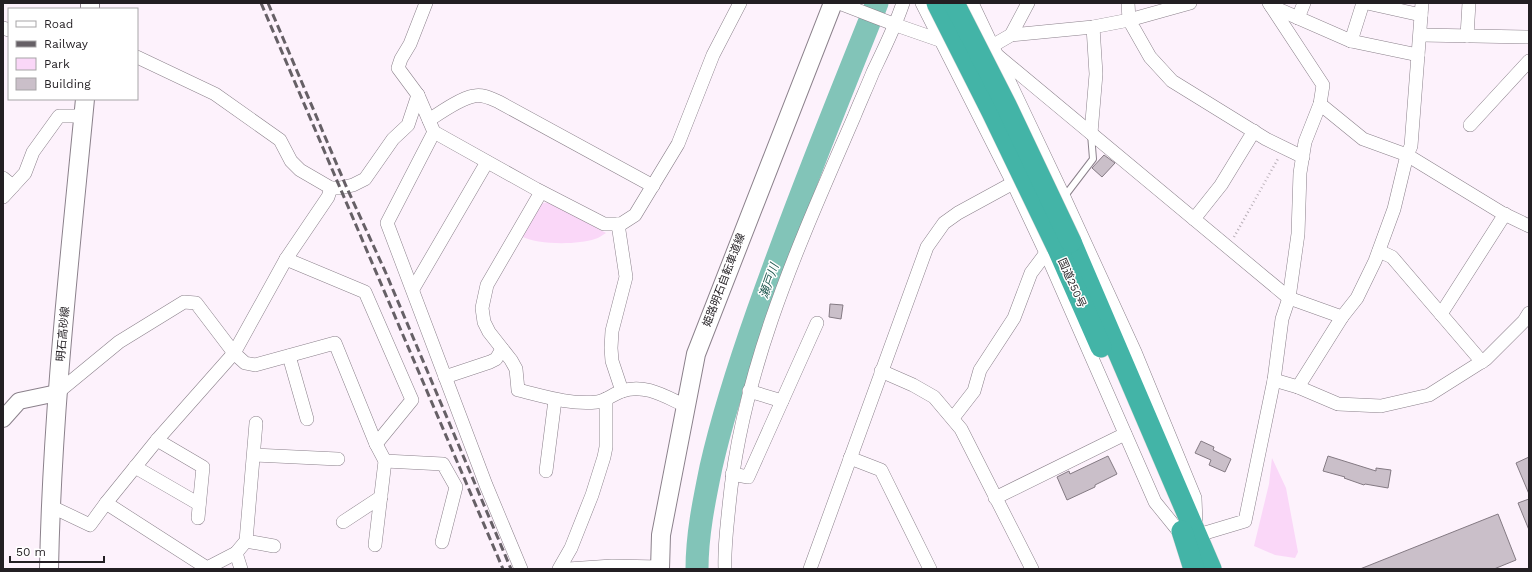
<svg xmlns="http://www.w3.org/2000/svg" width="1532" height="572" viewBox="0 0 1532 572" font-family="'Work Sans','Noto Sans JP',sans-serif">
	<rect width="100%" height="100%" fill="#fdf2fc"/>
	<g fill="#fad7f8">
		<path d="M549,202l57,31c-4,2 -7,5 -11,6 -18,6 -58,6 -74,-3l18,-32z"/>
		<path d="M1272,458l14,30 12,64 -3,6 -20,-3 -21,-9 15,-62z"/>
	</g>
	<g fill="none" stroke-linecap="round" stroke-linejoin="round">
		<path stroke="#82c4b8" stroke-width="23" d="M697,569c0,-34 7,-68 14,-102 12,-53 29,-105 47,-156 37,-104 78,-206 119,-308"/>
	</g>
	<g fill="#cabfc9" stroke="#847a83">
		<path d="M1104,155l11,8 -13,14 -10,-9z"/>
		<path d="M830,304l13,1 -2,14 -12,-2z"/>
		<path d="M1201,441l13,6 -1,3 18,9 -6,13 -16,-7 2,-5 -16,-7z"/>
		<path d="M1108,456l9,18 -22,11v2l-28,13 -10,-23 12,-6 1,3z"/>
		<path d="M1328,456l48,15v-3l15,2 -3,18 -23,-4 -1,1 -20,-7 1,-1 -22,-6z"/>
		<path d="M1529,457v37l-13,-31z"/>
		<path d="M1529,499v31l-11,-27z"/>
		<path d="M1498,514l18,46 -22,9h-134z"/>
	</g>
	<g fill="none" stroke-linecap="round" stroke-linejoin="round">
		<defs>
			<path id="service" d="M1064,197l29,-38 -2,-25"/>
			<g id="minor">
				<path d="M426,3l-16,41 -9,15 -3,9 20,27 16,37 102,57 68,35h17l14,-9 43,-71 35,-89 27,-52"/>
				<path d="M839,3l57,22 49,17"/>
				<path d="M922,3l91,180 33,70 109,249 30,37 60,-18 29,-141 8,-61 7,-21 9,-64 2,-61 5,-31 15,-38 3,-19 -54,-82"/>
				<path d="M972,3l92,194 71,155 60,146 1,25"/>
				<path d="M1190,3l-61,17 21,37 22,24 94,58 37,18"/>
				<path d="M1367,3l54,12"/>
				<path d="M1271,6l80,35 67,14"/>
				<path d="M1298,18l6,-15"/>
				<path d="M3,28l6,2"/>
				<path d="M1011,35l17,-32"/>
				<path d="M1421,35l108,2"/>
				<path d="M1467,36l2,-33"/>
				<path d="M1351,41l12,-38"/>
				<path d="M992,46l19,-11 82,-8 36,-7 -1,-17"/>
				<path d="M975,52l14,4h9l291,242 53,19 15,-19 18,-37 19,-52 13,-54 4,-9 11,-143"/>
				<path d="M137,57l78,37 65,46 11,21 9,9 31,18"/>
				<path d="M1320,104l43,35 44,16 95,58 27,13"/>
				<path d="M429,120c12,-8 32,-22 45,-24 9,-2 18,3 25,6l154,84"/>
				<path d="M1470,125l59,-64"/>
				<path d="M434,132l-47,91 99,262 35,84"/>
				<path d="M1091,133l5,-59 -3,-47"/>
				<path d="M3,178l10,8"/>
				<path d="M541,192l-54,93 -5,23 2,14 5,10 22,28 5,9 2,21c25,6 52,15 79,12 9,-1 16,-8 25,-11 23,-8 44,6 64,15"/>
				<path d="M3,197l22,-24 8,-21 26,-36h24"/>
				<path d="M1194,219l27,-34 33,-54"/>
				<path d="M618,224l8,53 -14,54 -1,17 1,13 10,30"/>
				<path d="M1379,251l13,6 90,105"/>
				<path d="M286,259l79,33 47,108 -36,44"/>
				<path d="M413,289l74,-127"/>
				<path d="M1441,314l64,-100"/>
				<path d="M289,356l18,63"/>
				<path d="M881,371l32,14 21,12 27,32 71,140"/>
				<path d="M445,377l45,-15 6,-3 6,-10"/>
				<path d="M1274,380l24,7 40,17 43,2 48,-11 57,-36 38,-38 5,-8"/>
				<path d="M1298,387l44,-70"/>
				<path d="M749,391l33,10"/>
				<path d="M57,393l62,-51 65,-40 12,1 38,50 11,10 10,2 80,-22 41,101 9,17 -10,84"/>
				<path d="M953,418l21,-27 6,-21 34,-52 17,-45 15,-20 2,-6"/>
				<path d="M157,440l46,27 -5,51"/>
				<path d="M254,455l84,4"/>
				<path d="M850,458l31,12 49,99"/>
				<path d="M385,461l58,3 13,23 -14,55"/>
				<path d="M135,467l64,37"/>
				<path d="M546,471l9,-71"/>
				<path d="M732,474l16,3 69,-154"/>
				<path d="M995,498l130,-64"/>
				<path d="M106,503l101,65 29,-15 10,-12 10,-118"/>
				<path d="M50,506l40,19 16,-22 51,-63 77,-87 52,-94 42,-62 3,-9h9l13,-3 12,-6 28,-40 15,-14 10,-30"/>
				<path d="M343,522l38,-25"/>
				<path d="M246,541l28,5"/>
				<path d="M236,553l5,16"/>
				<path d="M559,569l12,-21 21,-53 12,-38 2,-10v-48"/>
				<path d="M568,569l44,-3 48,1"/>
				<path d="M725,569c-1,-21 2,-42 4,-63 13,-138 71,-264 125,-389 6,-15 13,-30 19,-45 11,-23 22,-45 30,-69"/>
				<path d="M810,569l117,-322 17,-24 14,-10 55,-30"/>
			</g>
			<path id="tertiary" d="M3,419l16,-18 38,-8"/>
			<g id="secondary">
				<path d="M90,3v6"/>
				<path d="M49,569c3,-157 21,-313 36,-470"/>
				<path d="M660,569l1,-34 35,-181 137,-351"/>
			</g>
			<g id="trunk">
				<path d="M1071,242l140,327"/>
				<path d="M1057,247l44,100"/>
				<path d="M1182,531l12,38"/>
			</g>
		</defs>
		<use href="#service" stroke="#8b818b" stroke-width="8"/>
		<use href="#minor" stroke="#8b818b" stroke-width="14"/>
		<use href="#tertiary" stroke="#8b818b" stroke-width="18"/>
		<use href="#secondary" stroke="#8b818b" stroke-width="20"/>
		<use href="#trunk" stroke="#d7d7d7" stroke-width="22"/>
		<path stroke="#bbb2ba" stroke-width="2.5" stroke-dasharray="1 3" stroke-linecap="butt" d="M1234,237l45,-80"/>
		<use href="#service" stroke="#fff" stroke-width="6"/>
		<use href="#minor" stroke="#fff" stroke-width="13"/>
		<use href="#tertiary" stroke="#fff" stroke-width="16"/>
		<use href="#secondary" stroke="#fff" stroke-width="18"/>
		<use href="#trunk" stroke="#43b4a7" stroke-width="21"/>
		<g stroke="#666066" stroke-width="3" stroke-dasharray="8 4" stroke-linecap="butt">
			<path d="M261,3l242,566"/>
			<path d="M268,3l78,183 39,85 126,298"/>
		</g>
		<defs>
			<g id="trunk-bridge">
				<path d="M937,3l55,109 65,135"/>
				<path d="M954,3l52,102 65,137"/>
			</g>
		</defs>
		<use href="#trunk-bridge" stroke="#d7d7d7" stroke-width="22" stroke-linecap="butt"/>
		<use href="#trunk-bridge" stroke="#43b4a7" stroke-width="21"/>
	</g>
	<g text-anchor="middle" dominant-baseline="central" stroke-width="3" stroke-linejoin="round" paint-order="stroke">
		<g font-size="11" fill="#231f23" stroke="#fff">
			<text transform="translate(724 280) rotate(-69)">姫路明石自転車道線</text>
			<text transform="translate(1072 283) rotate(66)">国道250号</text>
			<text transform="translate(63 334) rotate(-85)">明石高砂線</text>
		</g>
		<g font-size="12" font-style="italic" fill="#235a52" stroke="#fff">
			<text transform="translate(769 281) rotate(-71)">瀬戸川</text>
		</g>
	</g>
	<rect width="1532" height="572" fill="none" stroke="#231f23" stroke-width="8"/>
	<rect x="8" y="8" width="130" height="92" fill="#ffffff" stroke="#a7a5a7"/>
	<rect x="16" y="21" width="20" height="6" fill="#ffffff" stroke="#a7a5a7"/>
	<text x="44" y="28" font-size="12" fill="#231f23">Road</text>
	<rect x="16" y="41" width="20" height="6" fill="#666066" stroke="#a7a5a7"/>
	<text x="44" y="48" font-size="12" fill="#231f23">Railway</text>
	<rect x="16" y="58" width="20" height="12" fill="#fad7f8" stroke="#a7a5a7"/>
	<text x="44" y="68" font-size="12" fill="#231f23">Park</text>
	<rect x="16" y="78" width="20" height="12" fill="#cabfc9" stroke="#a7a5a7"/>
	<text x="44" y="88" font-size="12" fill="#231f23">Building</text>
	<path d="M10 556v6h94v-6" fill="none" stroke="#231f23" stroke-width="2"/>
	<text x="16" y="556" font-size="12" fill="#231f23" stroke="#ffffff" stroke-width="3" paint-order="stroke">50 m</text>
</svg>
